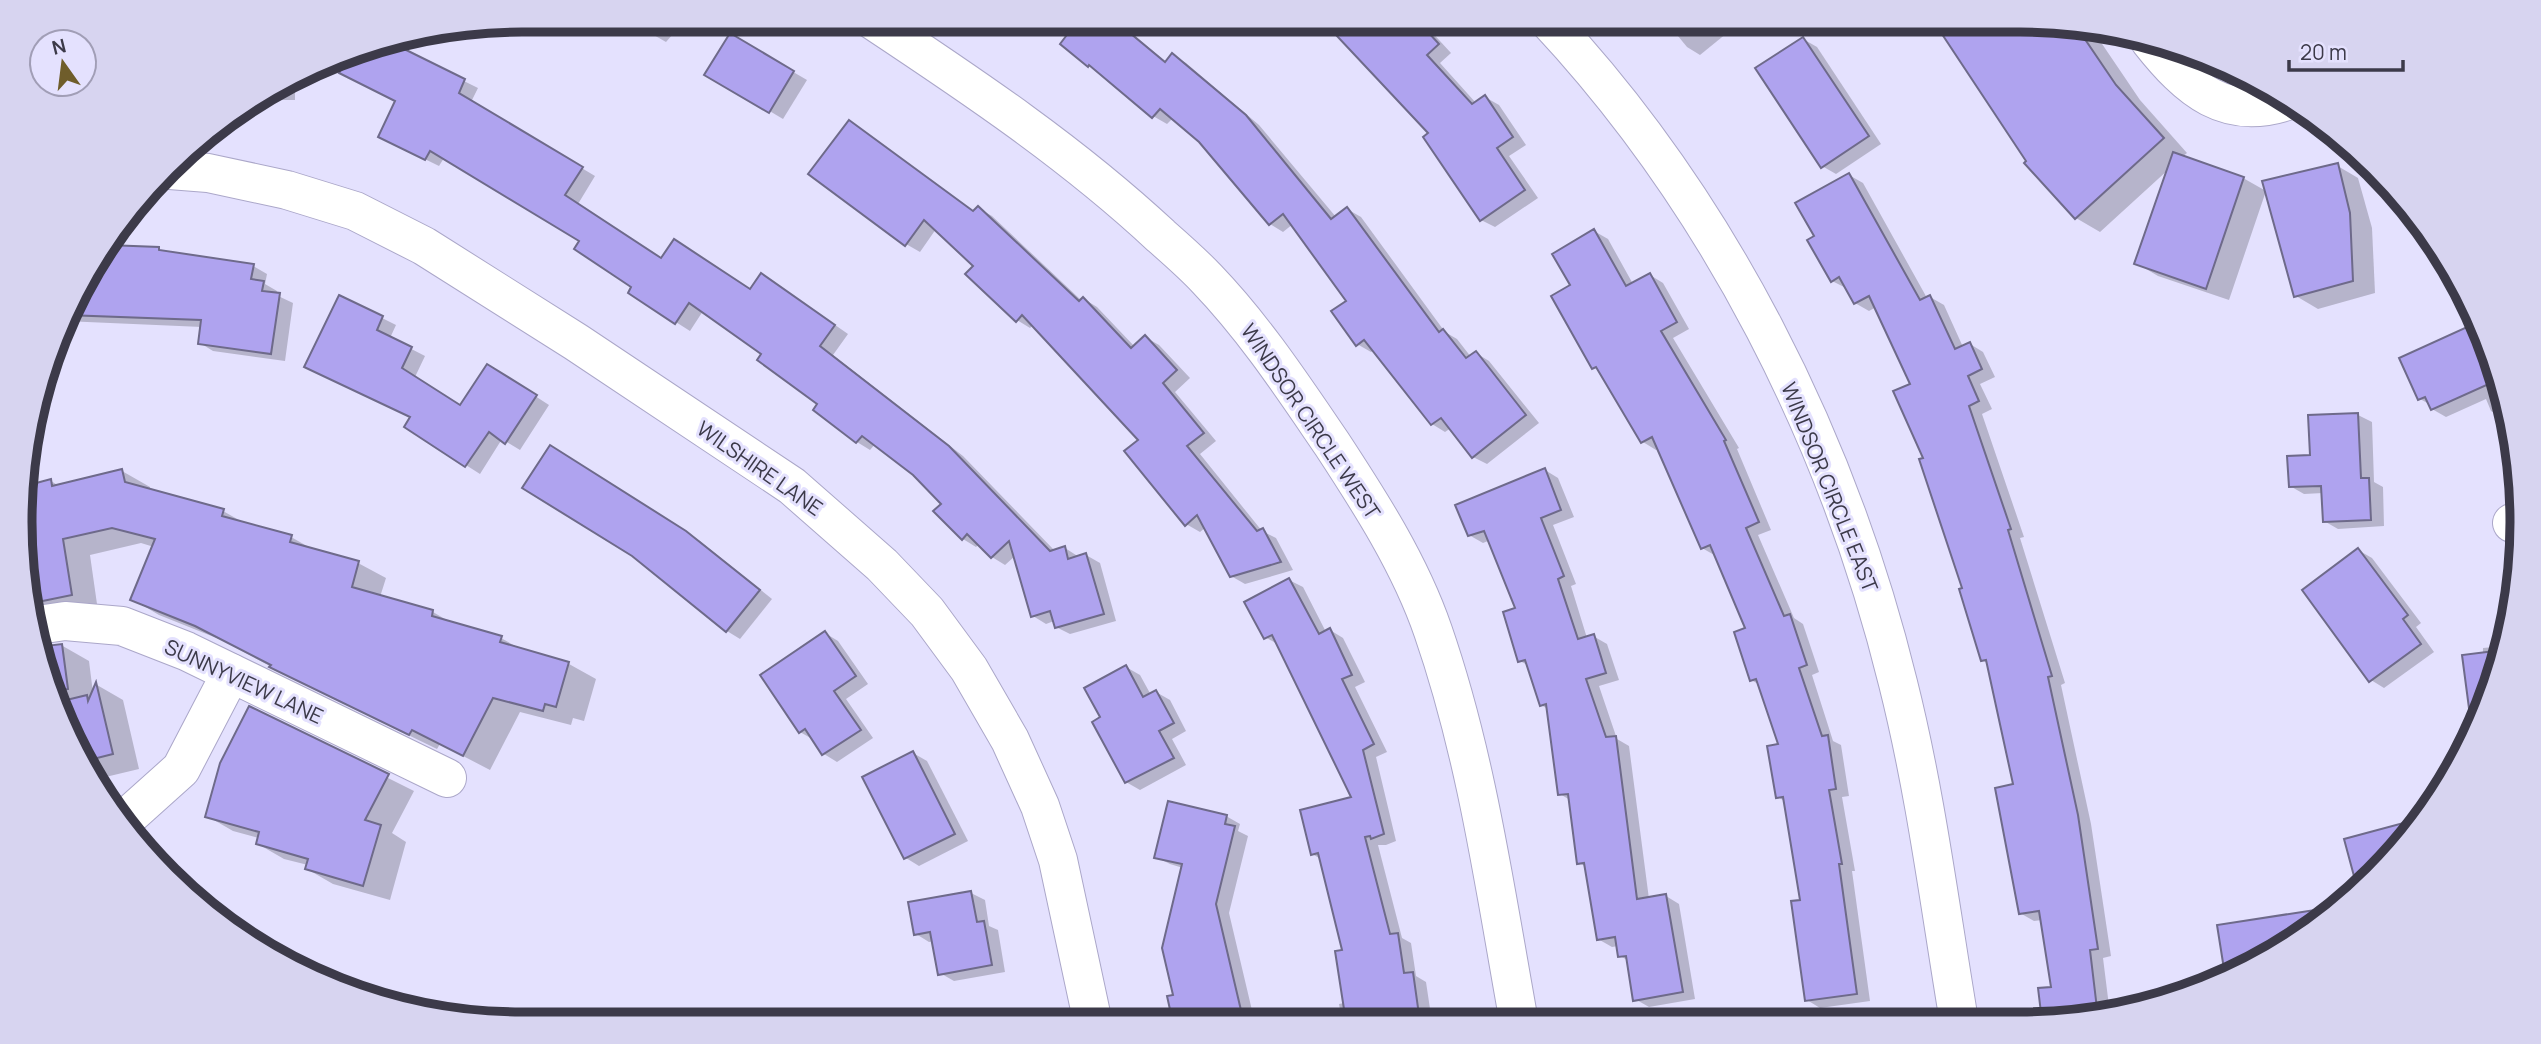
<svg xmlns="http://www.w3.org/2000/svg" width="2541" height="1044" viewBox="0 0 2541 1044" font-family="Manrope,sans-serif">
	<rect width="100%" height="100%" fill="#e4e1fe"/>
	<g fill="#0003">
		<path d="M635,19h51l-20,23 -14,-8z"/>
		<path d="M1060,19l84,1 -11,14 34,29 6,-7 13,7 73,62 77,92 11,-8 14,8 84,115 12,7 14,18 5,-4 13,8 50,62 -52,41 -14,-7 -22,-29 -6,4 -13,-8 -58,-74 -3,2 -14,-8 -9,-43 -55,-77 -10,8 -13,-8 -70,-83 -27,-23 -6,6 -14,-8 -91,-73 11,-14z"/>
		<path d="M1308,19l106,1 14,8 23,25 -11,10 36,40 9,-6 14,8 27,40 -17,11 29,42 -43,29 -14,-7 -50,-87 -97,-103 -5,5 -14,-8z"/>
		<path d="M1664,19h78l1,1 -43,35 -13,-8z"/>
		<path d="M2019,19l75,13 46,68 47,53 -5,4 61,21 23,13 -37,109 -71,-24 -22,-13 33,-94 -69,63 -24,-14 -48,-57z"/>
		<path d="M730,35l77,45 -24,39 -76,-45z"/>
		<path d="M1803,39l14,8 64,97 -45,30 -14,-8z"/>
		<path d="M385,42l93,46 -7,14 124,74 -17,28 84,56 89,30 24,-7 73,51 -15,21 130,101 92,95 10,-3 14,9 7,-2 14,8 16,58 -46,13 -14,-7 -2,-6 -8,3 -13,-8 -18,-60 -10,9 -13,-8 -13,-13 -3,3 -13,-8 -20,-35 -29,-30 -39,-30 -5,6 -13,-8 -42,-32 5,-6 -56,-51 -61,-42 -13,20 -60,-38 4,-6 -52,-47 -138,-82 -5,8 -45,-22 3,-43z"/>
		<path d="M295,75v25h-42l18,-14z"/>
		<path d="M849,122l126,90 3,-4 14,8 90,85 2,-2 13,8 38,40 10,-10 14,8 31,33 -15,14 41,49 -16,13 62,77 14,7 17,32 -48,14 -14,-8 -25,-49 -6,5 -14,-8 -45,-83 -108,-116 -3,3 -13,-8 -42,-54 -39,-37 -16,23 -14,-8z"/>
		<path d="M2336,165l22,13 14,50 3,65 -57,16 -22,-13z"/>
		<path d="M1849,175l14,8 64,115 3,-1 14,8 19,42 7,-3 13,8 12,25 -15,7 12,25 -10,5 42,123 -4,1 45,145 -4,2 30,139 20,132 -8,2 7,56 -25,6 -41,1 9,-33 -11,-68 -8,1 -14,-8 -5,-128 -26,-121 -7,-4 -17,-71 -39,-130 -14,-74 -36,-78 -7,4 -14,-8 -9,-15 -14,-7 -16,-44z"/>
		<path d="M1594,231l14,8 25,45 17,-9 13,8 26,46 -16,9 66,110 -2,1 34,81 -13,5 36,83 9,6 16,48 -7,3 21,66 8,4 8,51 -7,1 13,74h-3l18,130 -50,7 -13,-8 -5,-99 -16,-99 -8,-5 2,-52 -20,-60 -9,-5 -3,-50 -32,-74 -14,-8 -43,-100 -3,2 -13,-8 -42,-70 -7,-5 -22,-81z"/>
		<path d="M158,249l7,4 88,13 14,8 -2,10 12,7 -1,4 17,8 -8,58 -72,-10 -13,-8 2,-16 -138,-6 22,-50z"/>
		<path d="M340,297l56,28 -6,13 35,18 -10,21 46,30 40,-33 48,31 -29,45 -18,-11 -22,35 -74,-47 6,-9z"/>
		<path d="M2479,324l26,67 4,26 -4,2 -14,-8 -5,-12 -40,18 -14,-8 -1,-4 -11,-6 -18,-40z"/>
		<path d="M60,329l2,13 -8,1z"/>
		<path d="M2358,415l14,7 2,60 9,5 1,39 -46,3 -14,-8 -1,-28 -19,1 -14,-8 21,-29z"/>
		<path d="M564,455l136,86 72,58 -32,40 -13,-8z"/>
		<path d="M1545,470l13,8 16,39 -21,8 23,59 -5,2 16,52 6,-2 14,8 12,36 -20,6 18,53 12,7 20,153 17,-3 13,8 16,95 -46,8 -14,-8 -6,-38 -9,-5 -2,-10 -6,1 -14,-8 -11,-72 -8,-4 -9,-63 -10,-6 -12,-85 -7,-4 -12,-39 -9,-5 -3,-52 -29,-68 -5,2 -14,-8z"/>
		<path d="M122,471l28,16v3l73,21 23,13 45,13 23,13 44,13 28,15 -6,19 53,15 22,13 46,13 23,13 45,13 27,15 -12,42 -11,-3 -2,7 -51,-13 -30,58 -50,-26 -3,5 -138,-67 -75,-41 -65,-26 -27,-16 22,-52 -13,-4 -51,12 8,56 -69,9 -4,-133 26,-6 8,5z"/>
		<path d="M2358,550l14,8 49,65 -5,4 18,25 -50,36 -13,-8z"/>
		<path d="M1289,580l14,7 23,45 4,-2 13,8 22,44 -10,5 32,65 -11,5 20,84 -10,4h-8l24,93 9,5 5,33 10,6 6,40h-90l-3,-18 5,-1v-51l-23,-93 -9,-5 41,-56 -74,-153 -14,-8z"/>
		<path d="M825,633l13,8 30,43 -22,15 27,39 -36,24 -13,-8 -10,-14 -14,-8z"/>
		<path d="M2502,639h3l-10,44 -14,30 2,-65 21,-2z"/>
		<path d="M61,645l28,16 4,32 4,-8 26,15 16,69 -46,11 -36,-66 -20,-66z"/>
		<path d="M1126,667l14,8 11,20 5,-3 14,8 16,31 -14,8 14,26 -46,25 -14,-8 -24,-64z"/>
		<path d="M250,709l164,82 -22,42 14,9 -16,58 -57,-16 -26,-15 1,-4 -24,-6 -26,-15 1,-6 -26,-7 -26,-15z"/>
		<path d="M913,753l14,8 41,80 -49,25 -13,-8z"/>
		<path d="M1226,816l14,8 -2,7 10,5 -19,77 26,110h-80l8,-155 -13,-4 -14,-7z"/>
		<path d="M971,893l14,7 4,26 9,4 7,42 -51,9 -14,-8 -6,-32 -5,1 -13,-8z"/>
		<path d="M2329,914l-96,59 -8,-5z"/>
	</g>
	<g fill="#afa3ef" stroke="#6e6a8a" stroke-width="2">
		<path d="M1079,19h34l52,43 7,-9 74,62 85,104 16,-12 92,125 4,-3 23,29 10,-7 50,64 -54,43 -31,-40 -10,7 -67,-85 -8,6 -25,-35 15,-10 -63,-87 -14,11 -70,-83 -39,-33 -8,9 -63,-53 -1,2 -28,-23z"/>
		<path d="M1321,19h95l23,25 -12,11 45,49 13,-9 28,42 -16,11 28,42 -45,31 -57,-84 5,-4z"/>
		<path d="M1932,19h87l59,10 38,56 48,53 -89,81 -51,-56 2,-2z"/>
		<path d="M730,33l64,38 -25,42 -65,-38z"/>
		<path d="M1803,37l66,99 -48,32 -66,-100z"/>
		<path d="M388,41l77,38 -6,14 124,74 -18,28 96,63 13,-19 76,50 11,-16 74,52 -15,21 129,100 101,105 15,-5 3,13 18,-6 18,61 -49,14 -5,-17 -19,6 -22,-76 -18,17 -24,-24 -5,6 -29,-29 8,-7 -28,-29 -51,-39 -6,7 -43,-33 4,-6 -60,-44 4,-6 -72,-51 -14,21 -47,-31 3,-6 -57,-38 5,-8 -149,-90 -5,9 -47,-23 17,-36 -56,-28 12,-23 9,-4z"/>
		<path d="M849,120l124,91 5,-5 101,95 4,-4 48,51 14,-13 32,35 -14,13 41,50 -17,13 70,85 6,-3 18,34 -51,15 -33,-62 -12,11 -61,-75 14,-11 -116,-125 -6,7 -51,-48 8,-8 -49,-46 -19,26 -97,-72z"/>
		<path d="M2173,152l71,25 -38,112 -72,-25z"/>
		<path d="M2338,163l12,50 3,68 -59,16 -32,-116z"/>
		<path d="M1849,173l71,127 10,-5 25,54 15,-7 12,27 -14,7 11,25 -10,5 42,123 -3,1 44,146 -4,1 30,138 20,134 -8,1 8,67 -13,3 -43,1 -4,-33 13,-1 -12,-76 -20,3 -24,-126 18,-4 -27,-124 -5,1 -22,-72 3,-1 -43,-129 4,-1 -30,-67 17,-7 -41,-88 -15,8 -15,-27 -8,5 -24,-42 7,-4 -19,-33z"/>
		<path d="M1594,229l32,57 24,-13 27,49 -16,9 65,109 -2,1 35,81 -13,6 38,88 6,-2 17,51 -8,3 23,68 6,-1 8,54 -7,1 13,74h-3l18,130 -52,7 -14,-100 9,-1 -17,-103 -7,1 -9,-52 11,-2 -22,-65 -6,2 -16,-49 11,-4 -35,-83 -9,4 -49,-112 -11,6 -45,-76 -4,2 -41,-73 19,-11 -18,-31z"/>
		<path d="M107,245l52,2v3l95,14 -3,15 13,2 -2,10 18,2 -9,61 -73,-10 3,-24 -135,-5 20,-44z"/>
		<path d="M339,295l44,21 -6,14 35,17 -10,21 58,37 27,-41 50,31 -32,49 -16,-12 -24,35 -61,-40 6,-10 -106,-50z"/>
		<path d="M2478,322l22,57 -69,31 -6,-13 -7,3 -19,-42z"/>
		<path d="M2358,413l3,65h8l2,42 -48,2 -2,-36 -32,1 -2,-31 23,-1 -2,-40z"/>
		<path d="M550,445l136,86 74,59 -34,42 -94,-76 -110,-68z"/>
		<path d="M1545,468l16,42 -20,8 23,58 -6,3 20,60 16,-5 12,39 -20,6 20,58 10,-1 21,163 29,-5 17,98 -50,9 -7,-45 -8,1 -3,-20 -18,3 -13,-77 -7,1 -9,-70 -10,1 -12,-91 -6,2 -15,-46 -7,2 -15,-50 12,-4 -31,-77 -16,5 -13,-31z"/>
		<path d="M122,469l3,13 99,27 -2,7 70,19 -2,7 69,19 -7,26 81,23 -1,6 70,20 -2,6 69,20 -13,45 -11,-3 -2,7 -50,-13 -30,58 -51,-26 -3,5 -140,-68 2,-2 -76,-39 -65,-26 25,-61 -43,-11 -49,11 9,56 -44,9 -3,-118 26,-7 1,7z"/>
		<path d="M2358,548l50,67 -5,4 18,25 -52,38 -67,-92z"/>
		<path d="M1289,578l30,56 11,-6 22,47 -10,4 32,65 -11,6 21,84 -13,5 -1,-3 -5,1 25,97 8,-1 6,40 9,-1 7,50h-74l-11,-71 7,-1 -24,-97 -7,2 -11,-45 51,-13 -79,-162 -8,4 -20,-37z"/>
		<path d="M825,631l31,45 -22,15 27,39 -39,25 -17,-26 -6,4 -39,-58z"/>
		<path d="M62,644l6,45 -17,4 -14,-46z"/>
		<path d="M2503,650l-8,33 -23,48 -10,-76z"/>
		<path d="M1126,665l17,32 13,-7 18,33 -15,8 15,27 -49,25 -33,-61 8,-5 -16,-29z"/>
		<path d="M96,682l17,72 -16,4 4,29 -4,1 -40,-74 -3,-11 33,-8 1,6z"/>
		<path d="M249,706l140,68 -24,46 16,5 -18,61 -58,-17 3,-10 -52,-15 3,-12 -54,-15 15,-54z"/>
		<path d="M913,751l42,83 -51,25 -42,-82z"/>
		<path d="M1168,801l59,14 -2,9 10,2 -19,78 28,119h-71l-6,-27 6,-1 -11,-47 20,-84 -28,-6z"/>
		<path d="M2422,818l-20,23 -44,50 -14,-52z"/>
		<path d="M971,891l6,31 7,-1 8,44 -54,10 -8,-43 -16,3 -6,-33z"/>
		<path d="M2341,906l-96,60 -21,3 -7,-44z"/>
	</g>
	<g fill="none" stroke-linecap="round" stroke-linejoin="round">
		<defs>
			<g id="minor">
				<path d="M871,19c101,67 201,134 290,217 16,14 32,28 46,43 48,50 86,108 125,165 38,58 78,120 101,187 44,127 62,259 86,391"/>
				<path d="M1547,19c172,184 291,420 351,664 28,111 42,225 61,338"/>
				<path d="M2150,41c38,48 76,82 140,59"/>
				<path d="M170,170l38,3 79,17 68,21 69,35 152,96 216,144 90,79 45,47 42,57 41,71 30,66 18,54 35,163"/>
				<path d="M2512,523l8,-2"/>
				<path d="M31,626l34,-5 57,5 64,25 261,127"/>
				<path d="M120,819l12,-6 49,-44 50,-96"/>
			</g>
		</defs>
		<use href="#minor" stroke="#aba7c9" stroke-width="40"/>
		<use href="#minor" stroke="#fff" stroke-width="38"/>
	</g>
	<g text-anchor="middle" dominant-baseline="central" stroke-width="6" stroke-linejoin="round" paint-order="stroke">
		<g font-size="21" fill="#3c3a49" stroke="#e4e1fe">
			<text transform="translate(1311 421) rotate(56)">WINDSOR CIRCLE WEST</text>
			<text transform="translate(760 468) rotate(35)">WILSHIRE LANE</text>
			<text transform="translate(1830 487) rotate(68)">WINDSOR CIRCLE EAST</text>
			<text transform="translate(244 681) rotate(25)">SUNNYVIEW LANE</text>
		</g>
	</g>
	<path d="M0 0H2541V1044H0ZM522 32H2020A490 490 0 0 1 2510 522V522A490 490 0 0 1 2020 1012H522A490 490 0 0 1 32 522V522A490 490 0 0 1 522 32Z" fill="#d7d4f0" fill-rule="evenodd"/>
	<path fill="none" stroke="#3c3a49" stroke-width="9" d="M522 32H2020A490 490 0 0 1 2510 522V522A490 490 0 0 1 2020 1012H522A490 490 0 0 1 32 522V522A490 490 0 0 1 522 32Z"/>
	<g transform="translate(63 63) rotate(346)"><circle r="33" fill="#e4e1fe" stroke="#a19eb6" stroke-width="2"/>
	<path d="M0-5L12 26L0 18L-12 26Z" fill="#6f5d2b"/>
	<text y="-10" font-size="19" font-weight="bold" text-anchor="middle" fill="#3c3a49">N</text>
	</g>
	<path d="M2289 60v10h114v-10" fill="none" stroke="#3c3a49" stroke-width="3.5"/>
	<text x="2300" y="60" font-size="21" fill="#3c3a49" stroke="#e4e1fe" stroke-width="5" paint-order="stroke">20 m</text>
</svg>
